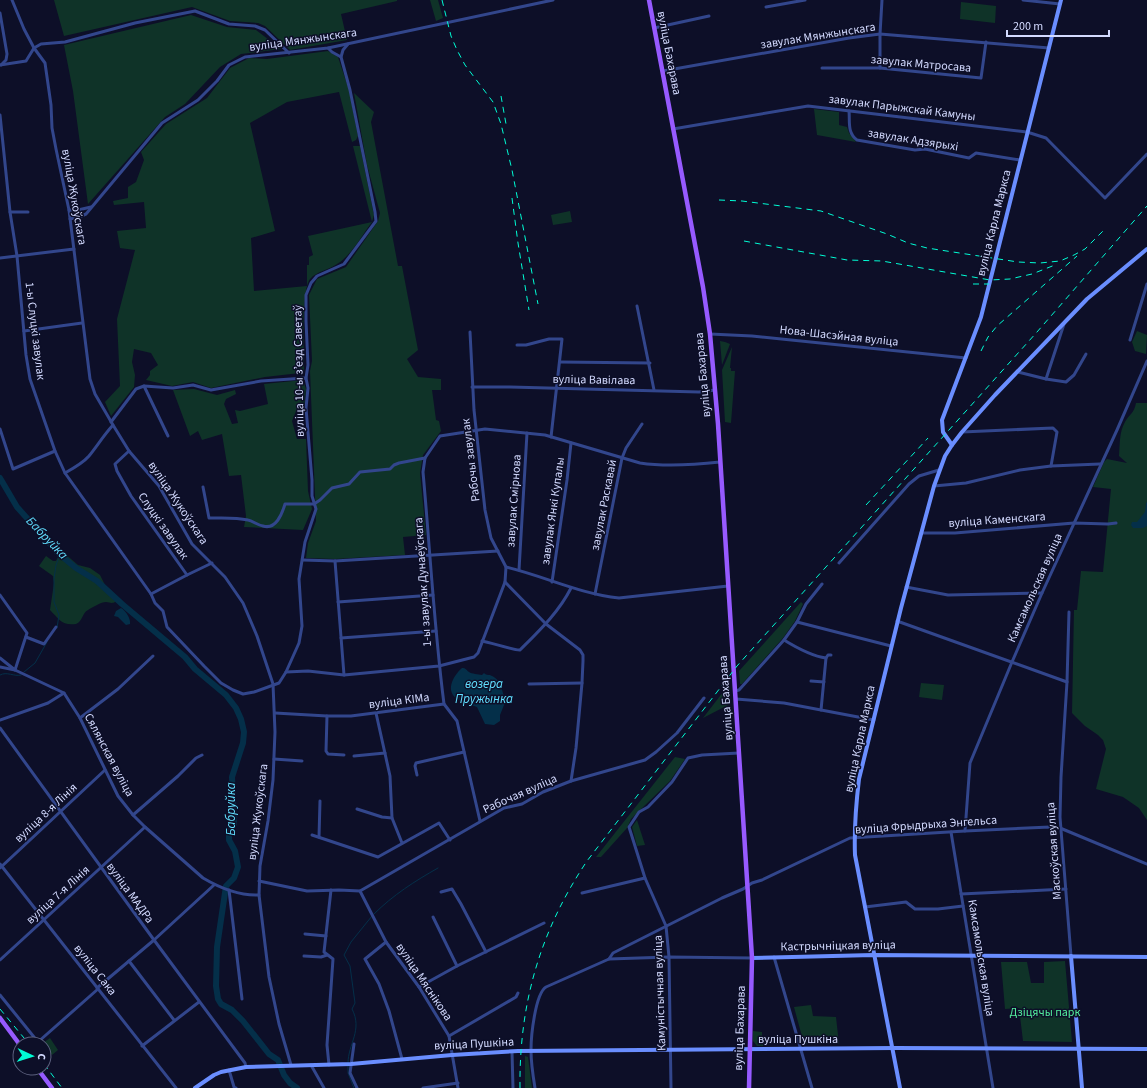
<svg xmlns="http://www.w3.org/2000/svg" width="1147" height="1088" viewBox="0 0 1147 1088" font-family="'Source Sans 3',sans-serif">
	<rect width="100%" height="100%" fill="#0d0f28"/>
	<g fill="#0f3328">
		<path d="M54,0h343v1l-56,13 6,26 -57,10 -25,-24 -7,-3 -28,-2 -38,-14 -128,29z"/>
		<path d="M430,0h8l5,18 -7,3z"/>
		<path d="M961,2l35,4 -1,17 -35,-4z"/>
		<path d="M191,15l36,12 29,3 25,19 -40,5 -21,13 -35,37 -20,13 -77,87 -15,-113 -9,-46z"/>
		<path d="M328,51l10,6 11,33 9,46 -2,4 -4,2 -13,-50 -52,10 -37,21 25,108 -24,7 3,53 53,-5v-21h2v-8l4,-2 -5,-19 64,-14 -19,-76h7l14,69 -2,7c-10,13 -20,33 -35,42 -8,6 -20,7 -27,15 -9,12 -6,74 -6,92l-4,2 -35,4 -54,11 -18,-6 -21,4 -26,-6 4,-5v-4l8,-6 -7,-12 -17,-4 -2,13 3,13 -1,12 -23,29 -6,-14 15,-16 -3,-67 18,-69 -15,-2 -3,-17 29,-3 -2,-26 -30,3 -1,-4 15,-3v-11l8,-5 8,-22 -3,-8 25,-28 41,-26 23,-30 19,-10 18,1z"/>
		<path d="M354,93l20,19 -3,10 27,144h4l16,84 -11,9 11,18 23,2v11h-9l4,30 3,1 2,10 -18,24 -3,18 6,62 -23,2 2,18 -70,4 -29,-1 2,-15 8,-22 -6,-150 2,-10 -3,-66 8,-16 29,-12 32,-46 2,-8 -13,-48z"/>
		<path d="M814,109l25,3v13l8,2 2,6 7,9 -39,-7z"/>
		<path d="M570,211l2,11 -19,3 -2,-10z"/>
		<path d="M1137,331l10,4 -1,19 -11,-3 -3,-9z"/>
		<path d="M720,341l5,1 5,2 -8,21z"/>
		<path d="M732,347l-2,21h1v3h4l-4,52 -6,-1 -3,-52z"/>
		<path d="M303,380l3,9 -2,20 -8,2 -4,10 5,18h9l2,52 4,18 -9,21 -59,-3 2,-11 -5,-41 -12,1 -7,-42 -20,6 -4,-9 -8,5 -17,-46 21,-1 23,6 18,-5 1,4 -10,5 -2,5 8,20 6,-1 -3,-13 5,1 28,-7 -4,-20z"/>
		<path d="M1136,403h11v417l-8,-12 -16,-11 -27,-8 10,-40 -3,-9 -5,-5 -13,-9 -13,-13 2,-103h3l4,-39 22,1 8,-83 -18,-2 11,-25 3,-3 20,4 -8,-7c1,-11 0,-24 6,-34 5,-9 9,-8 11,-19z"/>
		<path d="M60,553h4l14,12 12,3 10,7 5,10 13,12 -3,5c-4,2 -5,0 -9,0 -5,0 -13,5 -18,8 -6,3 -5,11 -12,14 -14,2 -17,-5 -26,-14l4,-27 -1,-7 -14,-10 7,-10 7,5h3z"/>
		<path d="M801,602l2,2 -8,17 -12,17 -41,46h-2l-1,-13z"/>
		<path d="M730,683v21l-27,14z"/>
		<path d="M921,683l23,2 -2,15 -23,-3z"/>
		<path d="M675,757l10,2 -15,22 -31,30 -8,8 -4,9 -26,29h-5z"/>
		<path d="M637,820l8,25 -8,1 -5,-19z"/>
		<path d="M1065,961l7,81 -49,-1 -4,-33 -14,1 -4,-47h26l4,21h13v-21z"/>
		<path d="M811,1005l2,11 23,1 3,27h-35l-10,-37z"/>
		<path d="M753,1031l9,1v7h5v7h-10l-4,-5z"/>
		<path d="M50,1038l8,12 -6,5 -9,-12z"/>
		<path d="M525,1056l3,1 4,31h-7z"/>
	</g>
	<g fill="#042f49">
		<path d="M1147,502v24l-4,2h-10l-2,-3 1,-3h5l8,-10 1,-9z"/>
		<path d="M121,608c5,3 10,11 9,16l-4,1 -8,-8 -4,-1 2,-5z"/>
		<path d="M462,668c4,0 4,2 7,4 3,2 9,2 13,3l2,-2c3,3 5,1 8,3 11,5 9,16 14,24l-6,15v6l-6,4 -9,-1 -8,-17c-5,-2 -14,-4 -18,-7 -15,-8 -6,-24 3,-32z"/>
	</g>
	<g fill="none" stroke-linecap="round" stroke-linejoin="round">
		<g stroke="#042f49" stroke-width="1">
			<path d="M57,628l2,-13 -5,-13v-23l2,-14 4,-10"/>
			<path d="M24,672l11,-9 12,-21"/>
			<path d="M0,675c7,-4 14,2 21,0"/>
			<path d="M374,914c19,-19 41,-33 64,-46"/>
			<path d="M348,1063c0,-19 15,-33 4,-54l3,-6 -5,-37 -6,-11 7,-13 21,-26"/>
			<path d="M348,1066v7l6,15"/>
		</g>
		<path stroke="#042f49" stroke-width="6" d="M0,478l17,29 42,47 17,14 21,13 25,23 63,53 10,12 31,26 10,13 5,11 3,13 -1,11 -11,34 2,47 -5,10v6l6,11 3,16 -4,11 -8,8 -9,61 -1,39 2,13 3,5 11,6 11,11 26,33 9,6 6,15 6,8 7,5"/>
		<g stroke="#32468c" stroke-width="3">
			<path d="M12,0l12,29 10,19 11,15 6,42 1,23 4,21 13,61 21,169 5,15 18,31 16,26 30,35 33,58 33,33 18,26 14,33 16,48 2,48 -2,48 -5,41 -8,45 -1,29 10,82 10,47 12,41"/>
			<path d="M1023,0l37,4"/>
			<path d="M766,7l39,-7"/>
			<path d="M0,13l7,41 -1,6 -5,5"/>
			<path d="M654,28l55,-12"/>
			<path d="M328,48l4,4 9,5"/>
			<path d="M0,65l26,-4 8,-13 7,-4 24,-2 70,-19 60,-12 34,13 26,2 10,4 24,23"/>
			<path d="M822,68h58l101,10 5,-36"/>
			<path d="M880,68v-34l2,-34"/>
			<path d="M663,71l186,-33 31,-4 169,14"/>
			<path d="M849,111c1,10 -2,22 8,29l58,10 10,-1 44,9 7,-5 44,7"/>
			<path d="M0,115l10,97 7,44 9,99 4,24 25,72 10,22 86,121"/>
			<path d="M673,129l135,-23 219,26 19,6 59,60 42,-44"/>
			<path d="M69,210h9l13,-3"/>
			<path d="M10,212h18"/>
			<path d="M70,219l9,-2 7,-3 76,-91 36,-23 19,-19 12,-16 16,-8 83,-9 225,-48"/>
			<path d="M0,258l74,-9"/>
			<path d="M637,306l17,84"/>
			<path d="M24,331l58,-8"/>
			<path d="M470,332l4,78 11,100 6,28 15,29 -1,15 41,42 34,26 3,5v6l-1,22 -6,65 -5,33"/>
			<path d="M710,334l42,2 214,22"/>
			<path d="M1130,340l17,-56"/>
			<path d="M517,345h9l23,-6h13l-11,98"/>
			<path d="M560,362l90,1"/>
			<path d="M1018,372l28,7 20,3 8,-7 12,-21"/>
			<path d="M1046,379l18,-55"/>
			<path d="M144,386l24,50"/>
			<path d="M472,387h38l189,5 16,-2"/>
			<path d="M111,422l25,-33 8,-3 29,2 20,-3 18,5 50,-9 45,-3"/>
			<path d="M0,429l13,40 42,-18"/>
			<path d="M962,432l91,-4 4,4 -6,34"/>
			<path d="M129,451l-14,13 2,7 14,25 56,79 -36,19 4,9 8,8 4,16 37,39 17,17 12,7 10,4 11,-2 25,-9 7,-11 13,-29 3,-17 -3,-47 6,-37 11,-33 -4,-13v-16l-6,-72 2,-20 -2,-10 2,-13 -2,-44v-26l5,-12 6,-7 27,-12 32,-43 -1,-9 -25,-122 -9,-33 2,-7 5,-6"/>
			<path d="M65,473c9,-5 18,-10 24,-17 8,-10 15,-21 24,-31"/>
			<path d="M934,486l32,-3 54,-13 31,-4 49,-2"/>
			<path d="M203,487l6,31c13,0 26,-1 39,2 5,1 9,5 15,6 13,4 19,-12 22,-22h29l6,-4 12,-12 17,-4 11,-12 30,-3 4,-4 5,-2 26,-5"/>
			<path d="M921,533h34l119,-10 34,1 8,-1"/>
			<path d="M303,560l32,1 163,-10"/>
			<path d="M335,561l9,114"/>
			<path d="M839,563l70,-79 10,-8 20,-6"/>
			<path d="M506,567c38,9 74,27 113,31l109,-12"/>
			<path d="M519,570l8,-137"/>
			<path d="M187,575l25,-12"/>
			<path d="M552,582l15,-102 4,-37"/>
			<path d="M906,587l42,8 94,-2"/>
			<path d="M595,594l27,-136 4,-10 16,-24"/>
			<path d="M0,595l27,38 -12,37 -15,-12"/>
			<path d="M338,602l95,-7"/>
			<path d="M1069,612l-2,70 -6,95 -1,40 11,139"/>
			<path d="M897,621l170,61"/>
			<path d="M797,622l94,24"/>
			<path d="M26,637l18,7 12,-17"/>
			<path d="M341,638l95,-7"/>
			<path d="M784,640c13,8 27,16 42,18"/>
			<path d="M482,641c7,1 34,10 38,9 19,-19 39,-38 51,-62"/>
			<path d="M0,667l15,3 49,23 16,25 38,78 15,19 12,12 58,51c17,10 37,18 56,17"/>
			<path d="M286,672l22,-1 36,4 95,-9 35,-9 4,-4 27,-71"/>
			<path d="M811,681l13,1"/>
			<path d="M529,684l53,-1"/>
			<path d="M735,691l4,-1 45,-50 13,-18 9,-18 16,-20"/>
			<path d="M736,699l48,4 90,17"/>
			<path d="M444,704c-10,-77 -14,-155 -21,-232l2,-14 15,-22 45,-7 60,6 95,28c27,4 53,2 80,-1"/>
			<path d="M821,710l5,-52 2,-3h3"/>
			<path d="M275,713l52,3h24l93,-12 13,17 23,100"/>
			<path d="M376,713l14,63 2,42"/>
			<path d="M327,716l-1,35 2,3 16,1"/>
			<path d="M80,718l38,-29 35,-33"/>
			<path d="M0,720l48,-17 16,-10"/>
			<path d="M0,728l154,212 91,123 1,4"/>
			<path d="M354,756l31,-3"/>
			<path d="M274,759l28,2"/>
			<path d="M417,775l-2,-9 1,-3 48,-11"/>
			<path d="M357,809l25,8 10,1 10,25"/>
			<path d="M133,815l45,-39 18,-18 6,-3"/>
			<path d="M965,831l5,-68 42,-101 30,-69 75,-163 30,-69"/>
			<path d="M951,832l42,256"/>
			<path d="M312,835l66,22 61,-34 11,17"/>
			<path d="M319,837l1,-36"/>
			<path d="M0,864l176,224"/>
			<path d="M0,868l105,-98"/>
			<path d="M259,881l48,10 32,-1 21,1 144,-83 18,-4 21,-12 28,-11 74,-21 11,-8 21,-19 27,-35"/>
			<path d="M229,890l13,109"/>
			<path d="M360,891l26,51 33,45 30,49 9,52"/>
			<path d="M441,892l11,-3 9,15 25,48"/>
			<path d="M582,893l63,-15"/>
			<path d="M961,894l105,-5"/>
			<path d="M865,907l41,-5 9,7h23l25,-3"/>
			<path d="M433,917l24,49"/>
			<path d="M305,934l21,2"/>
			<path d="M386,942l-21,17 14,25 10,27 13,48"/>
			<path d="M304,956l17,1 6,-2"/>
			<path d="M774,957l38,131"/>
			<path d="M609,959l4,-6 6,-3 103,-52 21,-9 9,-6 10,-3 88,-42 115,-7 85,-4 10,1 87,36"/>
			<path d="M0,960l145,-133"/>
			<path d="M129,961l45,59"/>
			<path d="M419,987l38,-21 87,-43"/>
			<path d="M97,988l57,-48 60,-55"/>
			<path d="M0,995l38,47 60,-53"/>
			<path d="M449,1036l67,-39 2,-4"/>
			<path d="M354,1044l-4,29 7,15"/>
			<path d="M142,1046l57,-44"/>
			<path d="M512,1052l1,36"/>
			<path d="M311,1065l13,23"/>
			<path d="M329,1065l-2,-20 6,-86 -9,-7 7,-62"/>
			<path d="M229,1070l5,17 2,1"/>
			<path d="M423,1088l35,-5"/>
			<path d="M535,1088c-2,-12 -4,-26 -4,-38 0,-13 4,-56 15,-63l63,-28 60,-2 83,1"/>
			<path d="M671,1088l-2,-131 -3,-31 -21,-48 -16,-51 10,-15 9,-5 24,-25 16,-24 14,-3 37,-2"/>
		</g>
		<g stroke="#6a8eff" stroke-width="4">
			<path d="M952,445l-9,-13 -1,-12 39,-103 80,-317"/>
			<path d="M1071,956l11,132"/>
			<path d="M752,958l121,-3 274,2"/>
			<path d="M195,1088l19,-13 7,-3 25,-5 105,-3 101,-9 66,-4 377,-3 252,1"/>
			<path d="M900,1088l-45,-233c-1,-26 1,-51 4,-76l42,-171 33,-122 11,-30 7,-11 10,-13 33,-37 92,-96 60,-50"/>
		</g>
		<g stroke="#965aff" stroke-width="4.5">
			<path d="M649,0l54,287 7,47 8,90 34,534 -3,130"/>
			<path d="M0,1018l20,27"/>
			<path d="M37,1068l15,20"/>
		</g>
		<g stroke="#00fed5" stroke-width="1" stroke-dasharray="6 5" stroke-linecap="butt">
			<path d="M442,0l9,36 6,14 8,15 28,37 8,22 11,46 26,134"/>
			<path d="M501,96l5,28"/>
			<path d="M512,198l6,45 11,67"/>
			<path d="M719,200l23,1 79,10 66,23 21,9 19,5 91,14 22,1 20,-2 14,-6 11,-6 19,-19"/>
			<path d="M744,241l103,19 35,1 108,19 20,-1 22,-5 23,-9"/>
			<path d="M973,284h16"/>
			<path d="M981,351l7,-14 9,-11 80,-70"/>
			<path d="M866,505l62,-67"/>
			<path d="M0,1009l29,35"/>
			<path d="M44,1064l18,24"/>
			<path d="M520,1088c-1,-84 20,-157 67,-227l150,-195 300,-334 110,-126"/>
		</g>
	</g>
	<g text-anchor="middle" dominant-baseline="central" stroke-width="3" stroke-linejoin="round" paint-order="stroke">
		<g font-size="12" fill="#d3daff" stroke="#0d0f28">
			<text transform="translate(818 36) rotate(-9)">завулак Мянжынскага</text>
			<text transform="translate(303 40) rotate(-8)">вуліца Мянжынскага</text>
			<text transform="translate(669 53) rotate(79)">вуліца Бахарава</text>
			<text transform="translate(921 64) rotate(5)">завулак Матросава</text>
			<text transform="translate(902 108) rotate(7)">завулак Парыжскай Камуны</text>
			<text transform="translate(913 140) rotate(9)">завулак Адзярыхі</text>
			<text transform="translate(74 197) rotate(80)">вуліца Жукоўскага</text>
			<text transform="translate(994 223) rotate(-76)">вуліца Карла Маркса</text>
			<text transform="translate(35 331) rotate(83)">1-ы Слуцкі завулак</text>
			<text transform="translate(839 336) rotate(6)">Нова-Шасэйная вуліца</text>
			<text transform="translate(299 371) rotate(-91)">вуліца 10-ы зʼезд Саветаў</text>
			<text transform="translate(703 375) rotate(-95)">вуліца Бахарава</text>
			<text transform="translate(594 380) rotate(1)">вуліца Вавілава</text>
			<text transform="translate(471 460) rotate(-97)">Рабочы завулак</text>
			<text transform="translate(514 501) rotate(-86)">завулак Смірнова</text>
			<text transform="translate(178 503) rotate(56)">вуліца Жукоўскага</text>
			<text transform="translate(604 505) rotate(-79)">завулак Раскавай</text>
			<text transform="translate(553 511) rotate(-82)">завулак Янкі Купалы</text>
			<text transform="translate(997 520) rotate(-4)">вуліца Каменскага</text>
			<text transform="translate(163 526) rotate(55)">Слуцкі завулак</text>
			<text transform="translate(423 582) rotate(-94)">1-ы завулак Дунаеўскага</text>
			<text transform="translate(1035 588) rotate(-66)">Камсамольская вуліца</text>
			<text transform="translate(726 698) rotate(-94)">вуліца Бахарава</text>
			<text transform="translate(399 701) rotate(-7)">вуліца КІМа</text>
			<text transform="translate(860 739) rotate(-78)">вуліца Карла Маркса</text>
			<text transform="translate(109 755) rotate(62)">Сялянская вуліца</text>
			<text transform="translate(520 794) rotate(-24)">Рабочая вуліца</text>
			<text transform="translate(258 812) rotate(-83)">вуліца Жукоўскага</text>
			<text transform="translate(46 813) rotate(-43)">вуліца 8-я Лінія</text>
			<text transform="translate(926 825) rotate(-4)">вуліца Фрыдрыха Энгельса</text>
			<text transform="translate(1054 851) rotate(-94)">Маскоўская вуліца</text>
			<text transform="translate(130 893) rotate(54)">вуліца МАДРа</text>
			<text transform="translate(58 895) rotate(-42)">вуліца 7-я Лінія</text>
			<text transform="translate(838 946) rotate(-1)">Кастрычніцкая вуліца</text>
			<text transform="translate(981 958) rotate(81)">Камсамольская вуліца</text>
			<text transform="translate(95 970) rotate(52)">вуліца Сака</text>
			<text transform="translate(424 982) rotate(56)">вуліца Мяснікова</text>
			<text transform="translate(660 993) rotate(-92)">Камуністычная вуліца</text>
			<text transform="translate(740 1028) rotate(-88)">вуліца Бахарава</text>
			<text x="798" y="1039">вуліца Пушкіна</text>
			<text transform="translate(474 1044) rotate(-3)">вуліца Пушкіна</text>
		</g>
		<g font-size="12" fill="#52ed9d" stroke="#0d0f28">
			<text x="1045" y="1012">Дзіцячы парк</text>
		</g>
		<g font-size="13" font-style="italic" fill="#61dfff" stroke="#0d0f28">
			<text transform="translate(47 538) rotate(46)">Бабруйка</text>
			<text x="484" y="684">возера<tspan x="484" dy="15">Пружынка</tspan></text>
			<text transform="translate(231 809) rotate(-90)">Бабруйка</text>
		</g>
	</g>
	<g transform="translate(32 1056) rotate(94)"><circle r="19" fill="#0d0f28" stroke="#5c607e"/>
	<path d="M0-3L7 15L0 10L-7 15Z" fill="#00fed5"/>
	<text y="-6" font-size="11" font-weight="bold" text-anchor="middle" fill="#d3daff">С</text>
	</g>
	<path d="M1007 30v6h102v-6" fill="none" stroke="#d3daff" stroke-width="2"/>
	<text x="1013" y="30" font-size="12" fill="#d3daff" stroke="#0d0f28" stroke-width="3" paint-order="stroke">200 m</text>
</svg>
